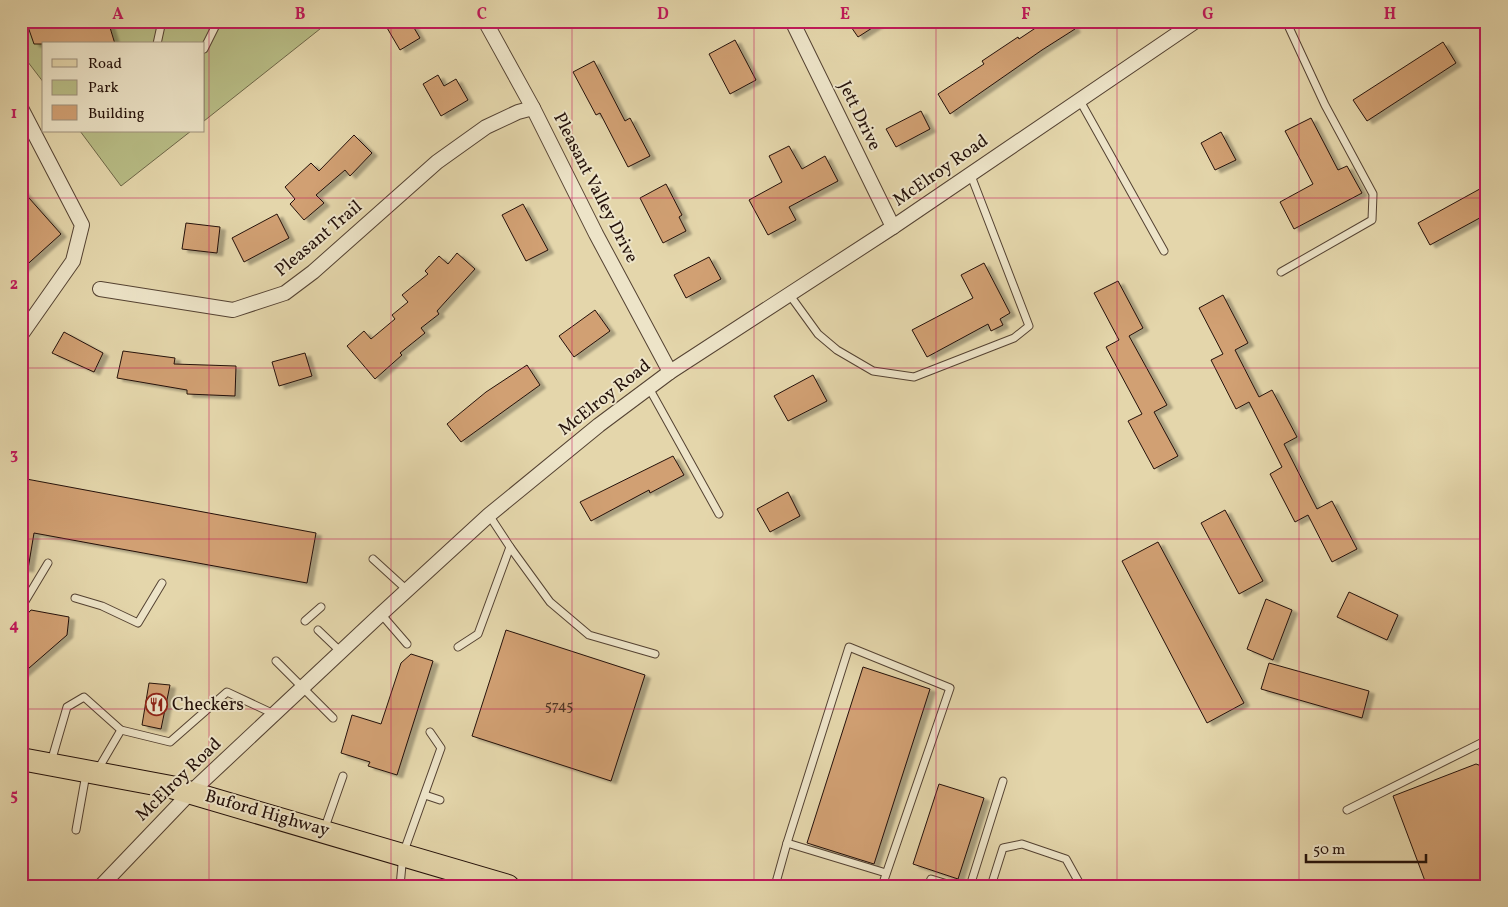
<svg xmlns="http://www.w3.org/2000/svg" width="1508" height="907" viewBox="0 0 1508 907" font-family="Vollkorn,serif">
	<defs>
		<filter id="shadow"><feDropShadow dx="5.5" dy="3" stdDeviation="1" flood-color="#0004"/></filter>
	</defs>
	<rect width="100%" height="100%" fill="#e4d6ab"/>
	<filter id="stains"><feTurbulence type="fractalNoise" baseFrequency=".004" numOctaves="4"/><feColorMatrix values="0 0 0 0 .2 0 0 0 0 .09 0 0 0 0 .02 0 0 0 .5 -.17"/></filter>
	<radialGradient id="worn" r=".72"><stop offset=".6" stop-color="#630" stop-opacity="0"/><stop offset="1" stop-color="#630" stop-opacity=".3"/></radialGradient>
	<g fill="#b8bd86" stroke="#6e6748">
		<path d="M21,21h309l-126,100v-77h-160v39l-23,-30z"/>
		<path d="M80,131h111l-70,55z"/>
	</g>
	<g fill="#d1a073" stroke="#24110a" filter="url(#shadow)">
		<path d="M26,21h82l7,23h-81z"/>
		<path d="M383,21h27l10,17 -20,12z"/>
		<path d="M847,21h36l-25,16z"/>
		<path d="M1046,21h23l6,8 -33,21 -92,64 -12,-20 46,-30 -2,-3 36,-24 1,2z"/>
		<path d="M735,40l21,40 -26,14 -21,-40z"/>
		<path d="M1443,42l13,21 -89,58 -14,-21z"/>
		<path d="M594,61l31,60 5,-3 20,38 -22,11 -28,-54 -4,2 -23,-43z"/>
		<path d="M438,75l6,11 12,-7 12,21 -27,16 -18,-32z"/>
		<path d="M921,111l9,18 -34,18 -10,-18z"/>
		<path d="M1311,118l27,52 9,-4 15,27 -68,36 -14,-27 33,-18 -28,-53z"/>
		<path d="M1221,132l15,28 -21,10 -14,-27z"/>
		<path d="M354,135l18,18 -22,23 -5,-6 -29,25 8,8 -20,17 -14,-16 5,-5 -10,-12 26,-24 8,8z"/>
		<path d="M789,146l13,23 23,-13 13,25 -49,26 7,13 -28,15 -19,-35 33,-18 -13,-26z"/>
		<path d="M666,184l16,31 -3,2 7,14 -23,12 -23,-45z"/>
		<path d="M1487,185v29l-57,31 -12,-22z"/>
		<path d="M21,189l40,45 -40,36z"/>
		<path d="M523,204l25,46 -22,11 -24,-46z"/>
		<path d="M277,214l12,24 -45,24 -12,-24z"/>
		<path d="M186,223l34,4 -3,26 -35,-4z"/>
		<path d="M457,253l18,16 -38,42 2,3 -18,14 4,5 -25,20 2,2 -27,24 -28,-33 17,-15 7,8 24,-20 -3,-4 16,-13 -6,-7 26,-21 -3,-3 14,-15 9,8z"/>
		<path d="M709,257l12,22 -35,19 -12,-23z"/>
		<path d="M984,263l26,50 -10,6 3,6 -12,6 -3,-7 -61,33 -15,-27 61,-32 -12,-23z"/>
		<path d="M1118,281l25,47 -14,8 38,69 -13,7 24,44 -24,13 -26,-48 14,-7 -36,-67 13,-7 -25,-47z"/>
		<path d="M1223,295l25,48 -13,7 24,47 13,-7 25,47 -13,7 33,65 15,-8 25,48 -25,13 -24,-47 -13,7 -25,-48 12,-7 -33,-65 -13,7 -25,-49 12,-6 -24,-46z"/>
		<path d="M595,310l15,21 -36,26 -15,-21z"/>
		<path d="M64,332l39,21 -9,19 -42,-19z"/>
		<path d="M123,351l52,7 -1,6 62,2 -1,30 -48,-2v-4l-70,-12z"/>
		<path d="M305,353l7,23 -33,10 -7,-24z"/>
		<path d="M527,365l13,20 -79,57 -14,-18 39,-32z"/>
		<path d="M813,375l14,26 -39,20 -14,-25z"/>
		<path d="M673,456l11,19 -34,18 -1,-3 -58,31 -11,-19z"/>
		<path d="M21,478l295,55 -9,50 -273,-50 -6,36 -7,-1z"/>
		<path d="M788,492l12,24 -30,16 -13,-23z"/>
		<path d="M1225,510l38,71 -24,13 -38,-71z"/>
		<path d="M1158,542l86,161 -37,20 -85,-162z"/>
		<path d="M1349,592l49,23 -11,25 -50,-23z"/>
		<path d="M1266,599l26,11 -19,50 -26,-11z"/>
		<path d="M31,610l38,7 -2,18 -46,40v-54z"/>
		<path d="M506,630l139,45 -34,106 -139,-45z"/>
		<path d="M411,654l22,7 -36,114 -29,-9 2,-4 -29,-9 11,-38 29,9 20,-61z"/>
		<path d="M1269,663l100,28 -7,27 -101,-29z"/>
		<path d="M863,667l67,22 -56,175 -67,-21z"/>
		<path d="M149,683l21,2 -9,44 -19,-4z"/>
		<path d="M1476,764l11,4v118h-45l-17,-5 -32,-85z"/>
		<path d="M939,784l45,14 -26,81 -45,-15z"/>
	</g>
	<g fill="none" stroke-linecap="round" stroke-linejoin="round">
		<defs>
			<g id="service">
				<path d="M157,44l5,-23"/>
				<path d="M204,49l11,-22v-6"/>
				<path d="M1079,99l85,152"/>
				<path d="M1281,272l91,-52 1,-26 -48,-89 -39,-84"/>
				<path d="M789,294l29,40 19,16 36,21 41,6 100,-39 15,-12 -59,-153"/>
				<path d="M649,388l70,126"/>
				<path d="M510,547l40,55 39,33 66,19"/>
				<path d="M373,559l34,31"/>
				<path d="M75,598l27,8 36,17 24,-40"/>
				<path d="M21,608l27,-45"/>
				<path d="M381,614l26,30"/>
				<path d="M305,621l16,-14"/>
				<path d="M318,630l23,22"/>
				<path d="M458,647l20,-13 32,-87 -21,-32"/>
				<path d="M276,661l57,57"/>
				<path d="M51,762l16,-55 17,-10 37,33 49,12 57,-50 47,22"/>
				<path d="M97,771l24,-41"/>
				<path d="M425,795l15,5"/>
				<path d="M1347,810l140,-70"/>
				<path d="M76,830l10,-56"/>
				<path d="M324,830l19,-54"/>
				<path d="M787,843l62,-196 101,41 -68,198"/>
				<path d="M400,886l3,-32 38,-106 -11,-16"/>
				<path d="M775,886l12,-43 99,30"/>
				<path d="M928,886l3,-7 23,7"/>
				<path d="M970,886l33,-105"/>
				<path d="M991,886l12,-38 19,-4 44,15 15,27"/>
			</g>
			<g id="minor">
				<path d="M485,21l48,87 63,126 74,138"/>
				<path d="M792,21l101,206"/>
				<path d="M21,108l61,117 -9,36 -52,74"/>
				<path d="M100,289l133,21 52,-17 28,-21 124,-110 49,-35 32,-15 15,-4"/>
				<path d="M101,886l89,-93 191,-179 108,-99 110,-90 71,-53 223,-145 303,-206"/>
			</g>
			<path id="primary" d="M21,759l150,28 337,99"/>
		</defs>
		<use href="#service" stroke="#544232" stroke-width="9"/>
		<use href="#minor" stroke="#544232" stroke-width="16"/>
		<use href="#primary" stroke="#24110a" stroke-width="24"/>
		<use href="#service" stroke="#ede4c8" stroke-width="7"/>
		<use href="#minor" stroke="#ede4c8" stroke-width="14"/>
		<use href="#primary" stroke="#e4d6ab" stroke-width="22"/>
	</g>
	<path fill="none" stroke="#c2185b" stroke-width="1" stroke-opacity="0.55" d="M209,21v865M391,21v865M572,21v865M754,21v865M936,21v865M1117,21v865M1299,21v865M21,198h1466M21,368h1466M21,539h1466M21,709h1466"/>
	<defs>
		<symbol id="restaurant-ring" viewBox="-11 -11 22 22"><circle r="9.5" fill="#ede4c8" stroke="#8f2418" stroke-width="1.5"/><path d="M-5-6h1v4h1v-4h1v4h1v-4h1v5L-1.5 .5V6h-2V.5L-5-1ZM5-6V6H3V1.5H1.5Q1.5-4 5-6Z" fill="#8f2418"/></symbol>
	</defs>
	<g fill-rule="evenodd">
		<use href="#restaurant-ring" x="144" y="692" width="25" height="25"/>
	</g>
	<g text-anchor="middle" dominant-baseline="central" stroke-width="4" stroke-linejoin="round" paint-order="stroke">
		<g font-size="15" fill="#4f3524">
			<text x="559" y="706">5745</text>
		</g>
		<g font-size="18" fill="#24110a" stroke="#ede4c8">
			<text transform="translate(859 116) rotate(64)">Jett Drive</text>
			<text transform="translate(941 171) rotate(-35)">McElroy Road</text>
			<text transform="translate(595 188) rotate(63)">Pleasant Valley Drive</text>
			<text transform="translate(319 239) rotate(-40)">Pleasant Trail</text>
			<text transform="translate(605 398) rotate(-38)">McElroy Road</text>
			<text transform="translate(179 780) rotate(-44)">McElroy Road</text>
			<text transform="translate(267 814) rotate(16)">Buford Highway</text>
		</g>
		<g font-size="18" fill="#24110a" stroke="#ede4c8" text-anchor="start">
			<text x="172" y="705">Checkers</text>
		</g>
	</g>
	<rect width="1508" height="907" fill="none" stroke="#e4d6ab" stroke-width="55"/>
	<rect x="42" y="42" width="162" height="90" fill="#ede4c8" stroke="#9d907c"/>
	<rect x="52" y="59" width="25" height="8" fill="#e4d6ab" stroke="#9d907c"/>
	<text x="88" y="68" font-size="15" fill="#24110a">Road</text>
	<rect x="52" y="80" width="25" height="15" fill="#b8bd86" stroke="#9d907c"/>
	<text x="88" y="92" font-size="15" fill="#24110a">Park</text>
	<rect x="52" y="105" width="25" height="15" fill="#d1a073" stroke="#9d907c"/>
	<text x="88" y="118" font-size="15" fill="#24110a">Building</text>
	<path d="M1306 854v8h120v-8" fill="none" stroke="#24110a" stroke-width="2.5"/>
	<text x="1313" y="854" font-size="15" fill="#24110a" stroke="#ede4c8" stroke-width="4" paint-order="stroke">50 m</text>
	<rect x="28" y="28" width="1452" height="852" fill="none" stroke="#c2185b" stroke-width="2"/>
	<g font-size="16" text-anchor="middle" font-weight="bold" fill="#c2185b">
		<text x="118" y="19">A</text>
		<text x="300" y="19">B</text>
		<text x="482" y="19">C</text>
		<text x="663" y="19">D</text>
		<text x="845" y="19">E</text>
		<text x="1026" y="19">F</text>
		<text x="1208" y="19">G</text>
		<text x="1390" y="19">H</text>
		<text x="14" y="118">1</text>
		<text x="14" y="289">2</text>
		<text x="14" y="459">3</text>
		<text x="14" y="630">4</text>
		<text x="14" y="800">5</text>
	</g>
	<rect width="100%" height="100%" filter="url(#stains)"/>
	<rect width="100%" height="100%" fill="url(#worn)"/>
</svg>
